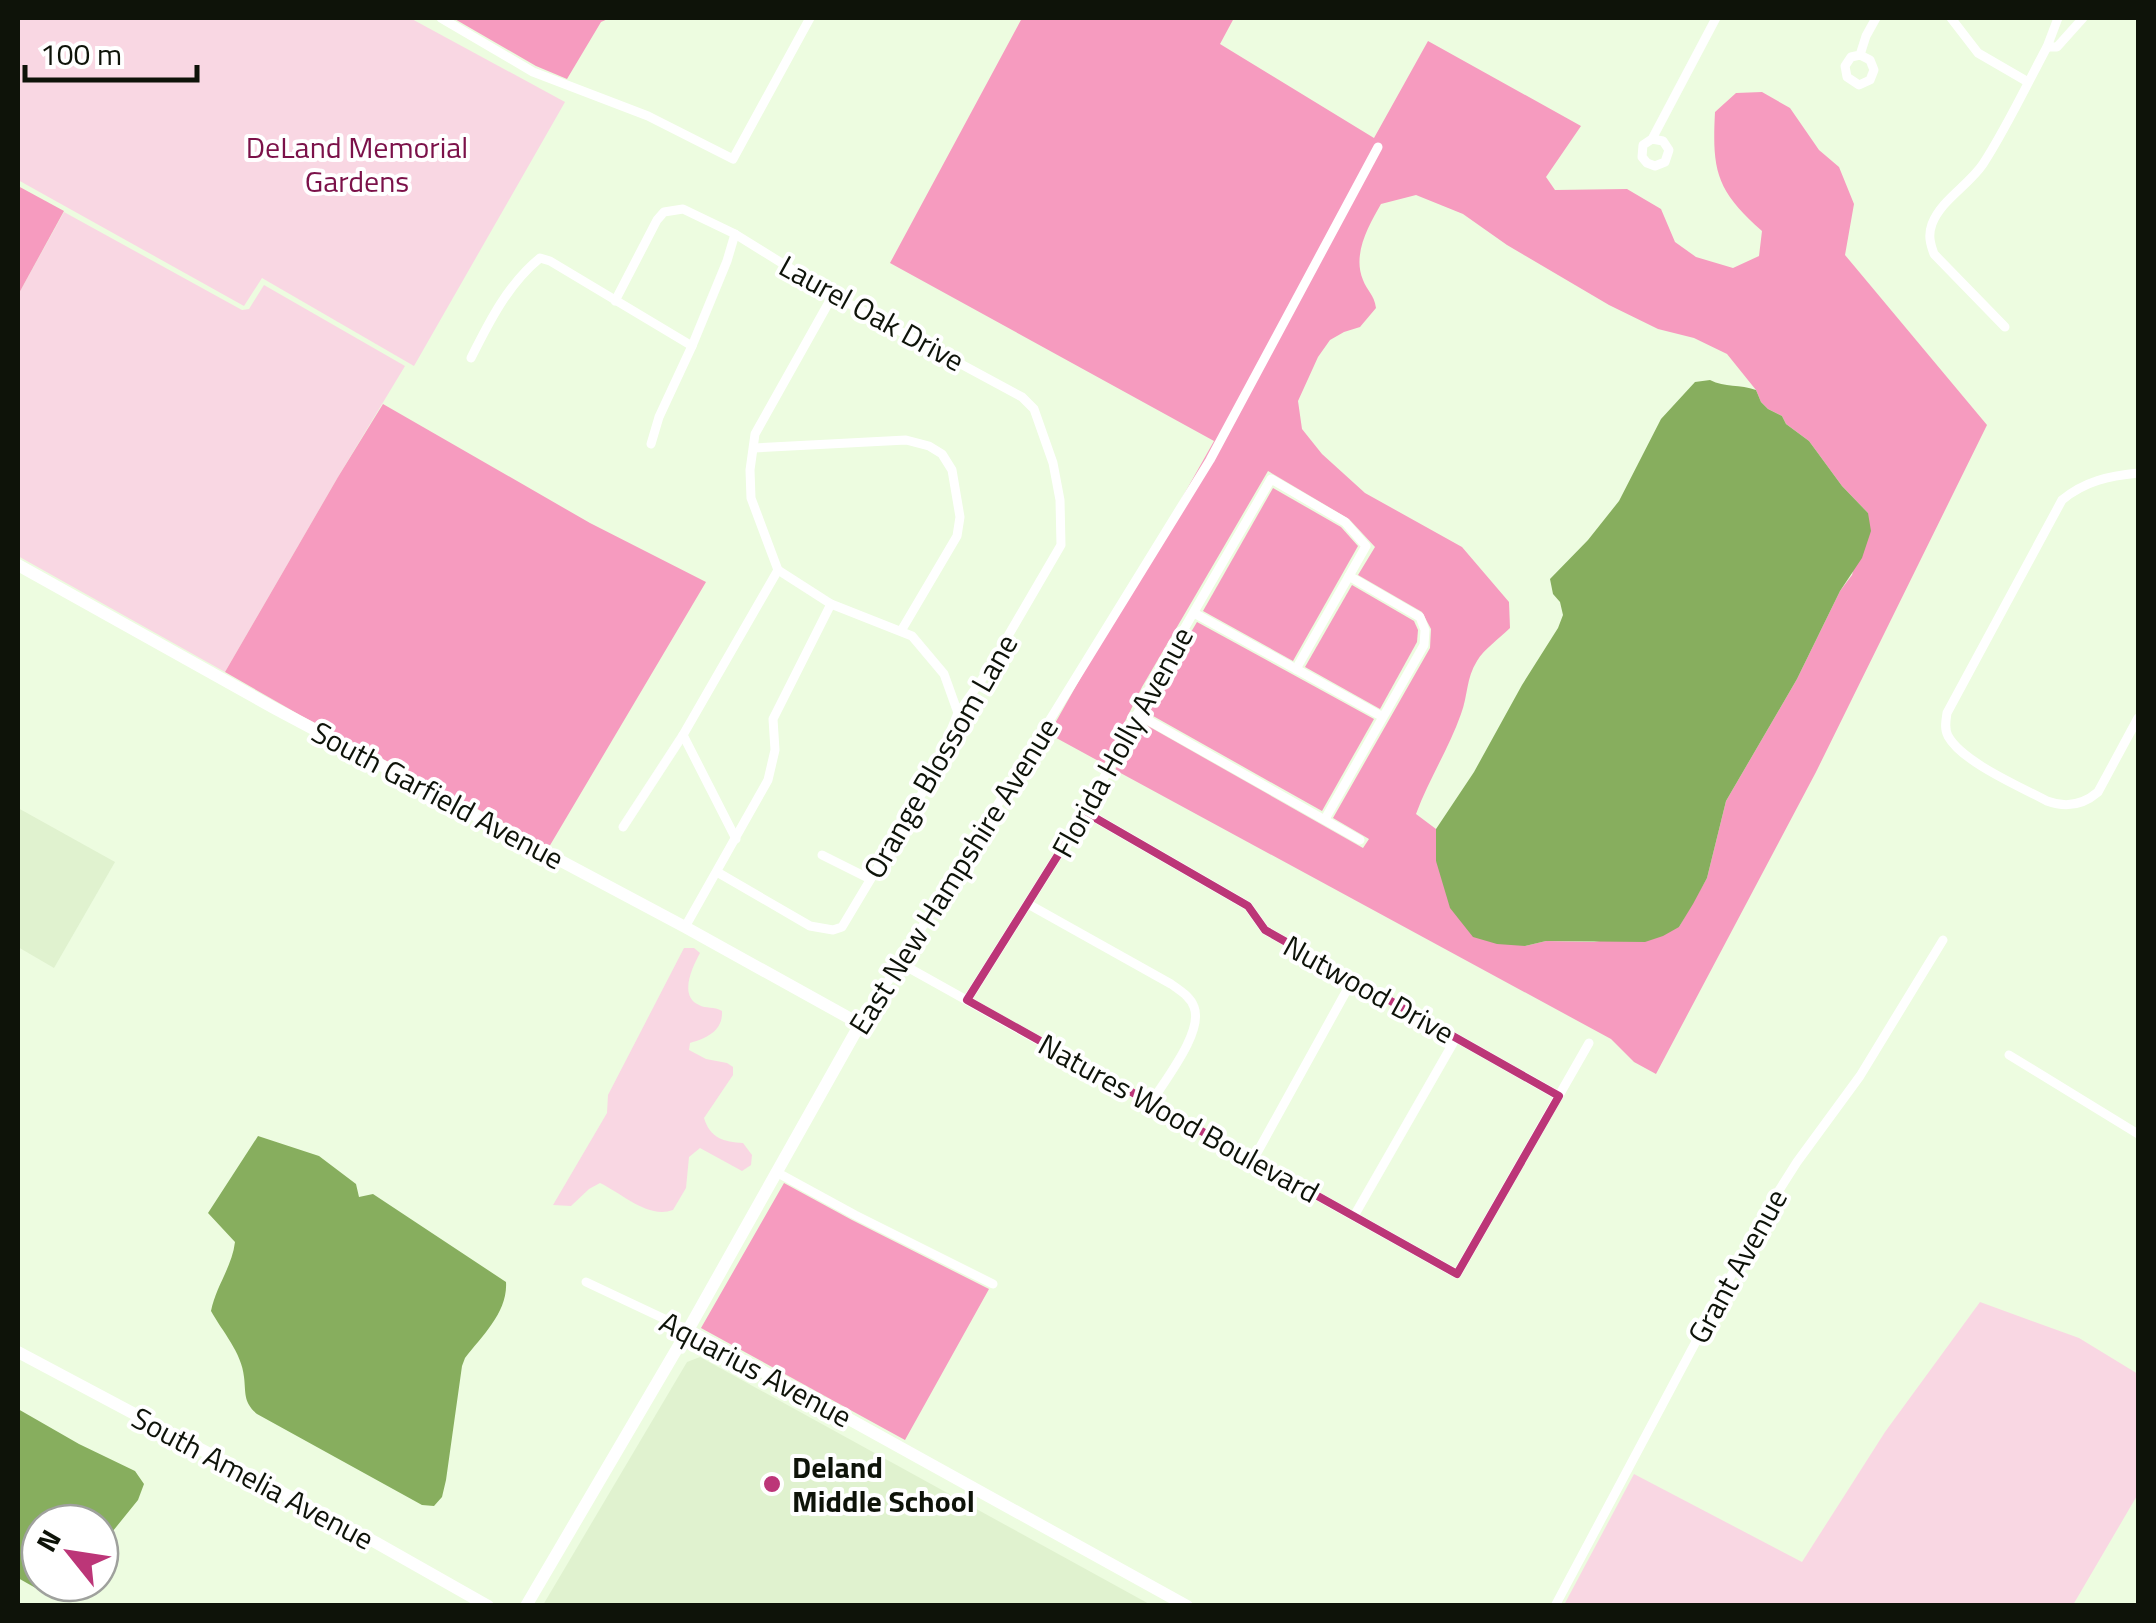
<svg xmlns="http://www.w3.org/2000/svg" width="2156" height="1623" viewBox="0 0 2156 1623" font-family="'Titillium Web',sans-serif">
	<rect width="100%" height="100%" fill="#edfce0"/>
	<g fill="#e0f2cf">
		<path d="M18,808l97,54 -61,106 -36,-21z"/>
		<path d="M700,1357l451,248h-608l144,-243z"/>
	</g>
	<g fill="#f9d7e3">
		<path d="M18,18h392l155,84 -151,264 -152,-88 -18,28 -226,-126z"/>
		<path d="M64,212l178,98 7,-1 15,-24 141,81 -67,111 -113,195 -207,-116v-261z"/>
		<path d="M684,948h10l6,5c-7,13 -22,43 -1,52 7,4 15,1 23,6 1,20 -15,27 -32,32l-1,7 17,9 21,4 6,4v8l-29,43c6,20 20,24 39,25l9,12 -1,10 -9,6 -42,-23 -11,9 -3,31 -13,22c-25,9 -50,-16 -73,-27l-11,6 -18,17 -18,-1 54,-92 1,-18z"/>
		<path d="M1980,1302l99,36 59,36v120l-65,111h-509l70,-131 168,88 83,-130z"/>
	</g>
	<g fill="#f69bbf" fill-rule="evenodd">
		<path d="M453,18h157l-9,4 -34,57 -31,-13z"/>
		<path d="M1022,18h212l-14,26 154,94 54,-97 153,85 -35,51 9,13 72,-1 34,20 14,33 21,15 37,11 26,-12 3,-25c-46,-41 -50,-60 -47,-119l21,-19 26,-1 28,16 29,42 20,17 15,37 -9,51 142,170 -171,347 -160,302 -22,-12 -23,-23 -496,-269 26,-48 222,126 6,-9 -36,-21 97,-170 1,-19 -9,-17 -64,-37 17,-28 -26,-28 -81,-48 -126,216 -38,77 -55,-30 165,-293 -324,-178zM1416,195l47,19 44,31 102,60 49,24 36,9 33,16 29,36 5,12 7,7 14,7 4,8 23,17 33,45 26,27 -16,62 -12,16 -43,88 -71,122 -19,77 -28,49 -85,15 -48,-1 -21,5 -89,-85v-32l-20,-15c13,-35 33,-66 45,-100 7,-18 5,-36 16,-53 7,-12 22,-22 33,-33l-1,-26 -47,-55 -97,-54 -43,-39 -20,-25 -4,-28 20,-44 12,-17 14,-8 16,-5 16,-19c-2,-14 -9,-17 -13,-28 -11,-26 6,-55 18,-76z"/>
		<path d="M18,186l46,25 -46,84z"/>
		<path d="M383,404l207,119 116,59 -157,265 -249,-132 -75,-43 113,-195z"/>
		<path d="M1273,488l68,39 17,19 -65,115 -90,-50z"/>
		<path d="M1352,585l62,36 4,9 -1,12 -37,67 -75,-42z"/>
		<path d="M1197,622l177,97 -52,92 -176,-99 8,-18z"/>
		<path d="M784,1183l68,37 137,69 -84,151 -204,-112z"/>
	</g>
	<g fill="#87ae5e">
		<path d="M1710,380c15,8 30,4 46,10l5,12 7,7 14,7 4,8 23,17 33,45 26,27 3,18 -9,27 -22,33 -43,88 -71,122 -19,77 -14,26 -14,23 -16,9 -18,6 -99,-1 -21,5 -28,-2 -24,-7 -23,-29 -14,-47v-32l38,-57 48,-87 36,-57 5,-13 -3,-13 -7,-8 -3,-15 38,-39 31,-39 42,-82 34,-37z"/>
		<path d="M258,1136l61,20 37,28 3,13 14,-3 133,88c2,30 -24,54 -41,76l-3,8 -16,114 -4,17 -8,9 -12,-1 -165,-91c-14,-12 -11,-21 -13,-37 -2,-24 -22,-46 -33,-66 5,-25 21,-44 24,-69l-27,-29z"/>
		<path d="M18,1409l61,35 56,27 9,13 -6,16 -38,47v-24h-60v60h31l-16,16 -37,-21z"/>
	</g>
	<g fill="none" stroke-linecap="round" stroke-linejoin="round">
		<g stroke="#fff" stroke-width="9">
			<path d="M441,18l92,54 115,44 85,43 77,-141"/>
			<path d="M1951,18l27,35 50,29"/>
			<path d="M2058,18l-11,29h10l26,-29"/>
			<path d="M1860,55l10,5 4,10 -4,10 -11,5 -12,-8 -2,-11 6,-9 9,-2 6,-19 10,-18"/>
			<path d="M1652,139l11,2 6,9 -4,12 -10,4 -8,-3 -5,-6 1,-12 9,-6 64,-121"/>
			<path d="M615,301l42,-81 7,-8 19,-3 52,25 98,61 189,102 12,12 19,54 7,37 1,45 -74,127 -29,41 -25,62 -91,152 -9,3 -23,-4 -93,-54"/>
			<path d="M2005,327l-71,-73c-4,-11 -6,-19 -2,-30 9,-24 37,-39 51,-60 24,-37 43,-78 64,-117"/>
			<path d="M692,346l35,-85 8,-27"/>
			<path d="M471,358c18,-36 37,-74 69,-100l10,3 142,85 -33,71 -8,27"/>
			<path d="M754,448l152,-8 23,6 13,8 10,16 8,47 -3,19 -56,95"/>
			<path d="M2138,473c-29,3 -53,8 -76,27l-115,213c-1,7 -3,16 1,23 14,26 73,51 99,65 19,7 36,4 51,-9l40,-74"/>
			<path d="M778,570l53,34 81,32 32,38 14,39"/>
			<path d="M1194,613l102,56"/>
			<path d="M1137,714l223,126"/>
			<path d="M1085,812l163,94 17,24 294,166"/>
			<path d="M1325,819l99,-174 1,-15 -5,-13 -71,-41 -53,93 87,48"/>
			<path d="M623,827l60,-92"/>
			<path d="M736,839l-53,-104 95,-165 -27,-72 -1,-28 5,-36 78,-139"/>
			<path d="M822,855l48,24"/>
			<path d="M1028,904l143,80c8,6 19,12 23,23 10,25 -30,74 -43,96"/>
			<path d="M685,927l83,-147 7,-30 -2,-31 58,-115"/>
			<path d="M900,963l557,311 132,-231"/>
			<path d="M967,1000l118,-188 46,-84 17,-37 123,-212 74,43 21,24 -17,30"/>
			<path d="M860,1024l40,-61 310,-503 168,-313"/>
			<path d="M2009,1055l129,79"/>
			<path d="M1253,1160l100,-181"/>
			<path d="M778,1173l77,42 138,69"/>
			<path d="M1354,1216l102,-178"/>
			<path d="M586,1282l102,48"/>
			<path d="M1555,1606l209,-392 33,-52 63,-86 83,-136"/>
		</g>
		<g stroke="#fff" stroke-width="12">
			<path d="M18,565l256,143 411,219 175,97 -172,306 -162,276"/>
			<path d="M688,1330l499,276"/>
			<path d="M18,1352l357,190 113,64"/>
		</g>
	</g>
	<path fill="none" stroke="#bc3678" stroke-width="8" stroke-linejoin="round" d="M1085,812l163,94 17,24 294,166 -102,178 -490,-274z"/>
	<circle fill="#bc3678" stroke="#fff" stroke-width="4" cx="772" cy="1484" r="10"/>
	<g text-anchor="middle" dominant-baseline="central" stroke-width="8" stroke-linejoin="round" paint-order="stroke">
		<g font-size="30" fill="#7b1149" stroke="#fff">
			<text x="357" y="147">DeLand Memorial<tspan x="357" dy="34">Gardens</tspan></text>
		</g>
		<g font-size="30" fill="#0e1309" stroke="#fff">
			<text transform="translate(872 313) rotate(29)">Laurel Oak Drive</text>
			<text transform="translate(1122 742) rotate(-61)">Florida Holly Avenue</text>
			<text transform="translate(940 756) rotate(-60)">Orange Blossom Lane</text>
			<text transform="translate(438 795) rotate(28)">South Garfield Avenue</text>
			<text transform="translate(953 876) rotate(-58)">East New Hampshire Avenue</text>
			<text transform="translate(1369 989) rotate(29)">Nutwood Drive</text>
			<text transform="translate(1179 1118) rotate(29)">Natures Wood Boulevard</text>
			<text transform="translate(1737 1266) rotate(-61)">Grant Avenue</text>
			<text transform="translate(756 1369) rotate(28)">Aquarius Avenue</text>
			<text transform="translate(253 1478) rotate(28)">South Amelia Avenue</text>
		</g>
		<g font-size="30" font-weight="bold" fill="#0e1309" stroke="#fff" text-anchor="start">
			<text x="792" y="1467">Deland<tspan x="792" dy="34">Middle School</tspan></text>
		</g>
	</g>
	<rect width="2156" height="1623" fill="none" stroke="#0e1309" stroke-width="40"/>
	<g transform="translate(70 1553) rotate(300)"><circle r="48" fill="#ffffff" stroke="#9fa19d" stroke-width="2.5"/>
	<path d="M0-8L18 38L0 25L-18 38Z" fill="#bc3678"/>
	<text y="-15" font-size="28" font-weight="bold" text-anchor="middle" fill="#0e1309">N</text>
	</g>
	<path d="M25 65v15h172v-15" fill="none" stroke="#0e1309" stroke-width="5"/>
	<text x="40" y="65" font-size="30" fill="#0e1309" stroke="#ffffff" stroke-width="8" paint-order="stroke">100 m</text>
</svg>
